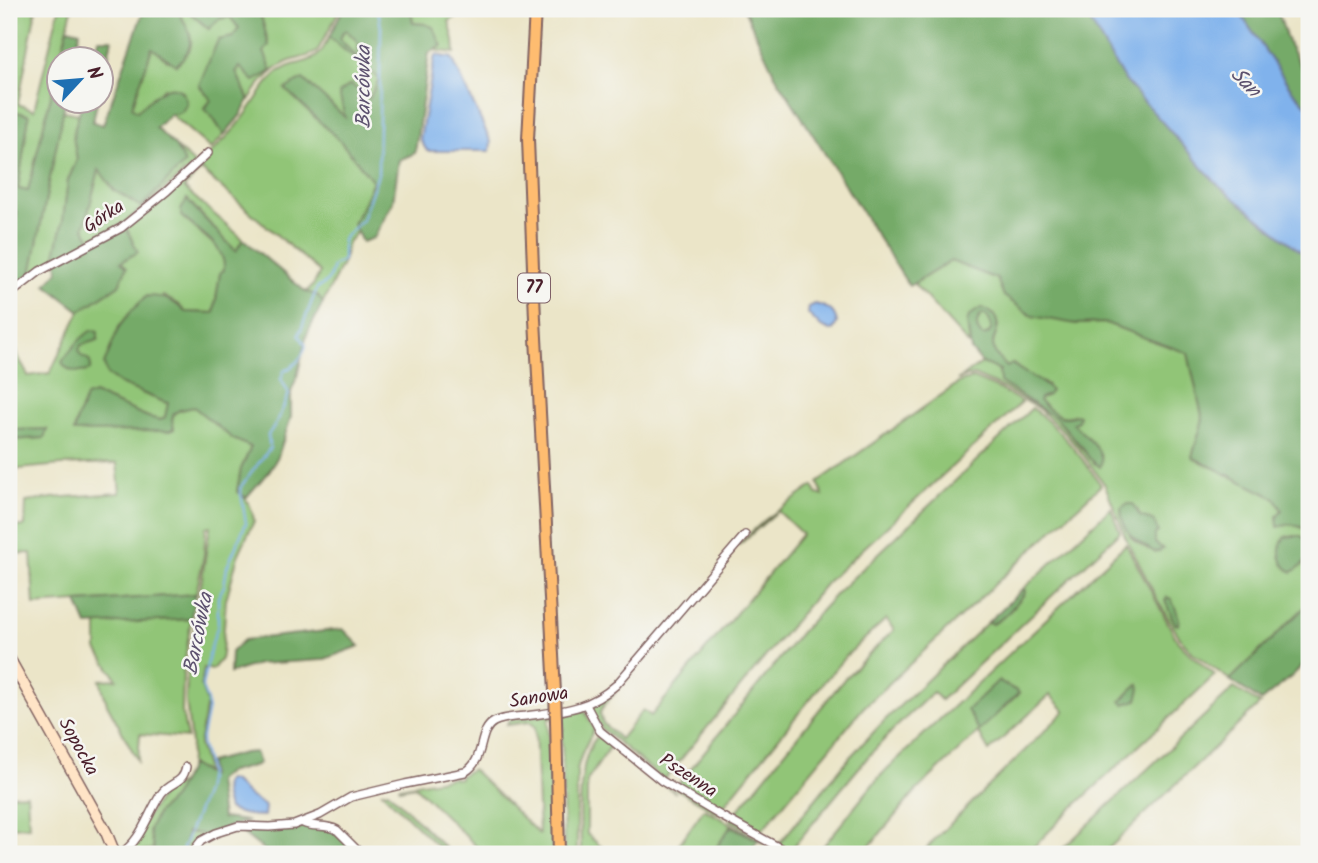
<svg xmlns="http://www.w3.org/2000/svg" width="1318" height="863" viewBox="0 0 1318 863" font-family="Kalam,sans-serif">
	<rect width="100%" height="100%" fill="#f6f6f2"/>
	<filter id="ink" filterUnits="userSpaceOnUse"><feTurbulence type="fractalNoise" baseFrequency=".0143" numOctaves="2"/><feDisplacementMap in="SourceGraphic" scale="14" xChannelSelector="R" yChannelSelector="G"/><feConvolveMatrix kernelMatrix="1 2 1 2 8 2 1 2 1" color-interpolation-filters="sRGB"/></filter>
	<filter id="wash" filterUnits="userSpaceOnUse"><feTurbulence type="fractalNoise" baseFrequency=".00686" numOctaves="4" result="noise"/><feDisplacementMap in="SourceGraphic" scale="28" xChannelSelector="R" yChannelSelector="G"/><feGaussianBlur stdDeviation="1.57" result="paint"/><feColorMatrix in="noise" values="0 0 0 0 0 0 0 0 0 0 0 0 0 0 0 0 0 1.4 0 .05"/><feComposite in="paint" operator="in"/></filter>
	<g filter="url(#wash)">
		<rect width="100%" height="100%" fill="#ebe5c8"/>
		<g fill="#91c577" stroke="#6e7251" stroke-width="2" fill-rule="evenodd">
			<path d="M9,9h27l-18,95 16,6 25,-101h13l-44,182 -10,-2 11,-74 -19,-4 -1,5z"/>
			<path d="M176,9h10l22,20 11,-10 11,-3 9,13 -6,8 -22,63 -7,9 9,9 11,17 -13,14 -41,-35h6l-12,-26 -28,23 -4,-4 20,-59 17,13c5,-2 12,-4 16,-7 15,-11 -1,-34 -9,-45z"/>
			<path d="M259,9h81l-23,43c-9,5 -18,6 -27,9 -18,7 -31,23 -41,39l-13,-28c9,-11 24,-15 33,-27z"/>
			<path d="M411,9h51v5l-13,7 5,20 1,12 -21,-3 8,-4 -17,-22 -12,-1z"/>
			<path d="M346,29l12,13 -1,9 6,10 -1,2 -22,-24 3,-7z"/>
			<path d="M329,37l50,42 -10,21 -23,18 -5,24 32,39 -12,29 -8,14 4,8 -9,10 -5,20 -20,41 -7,-8 -10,-3 8,-8 6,-12 -119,-102 -17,18 59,51 -7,13 -49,-53 -6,17 37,32 7,12 -1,10 -4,4 -6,39 -29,-1 -6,-7 -16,-9 -43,88 44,18 5,1 -4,14 -5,3 -12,-3 -54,-23 -17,25 -3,12h96l4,-2 -2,-9 2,-7 6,-3 14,-3 39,32 18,8 -10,22 -4,22c11,8 15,16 17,30l-16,35 -12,44 -4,54 -1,5 -9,11 -8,-2 -3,18 6,17 -8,41 6,20 1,10 -5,-5 -12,1 2,-26 -5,-44 1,-24 23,-150 -4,1 -2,28 -8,39 -162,11 -3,-52 -22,1v-27l16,-1 1,-24 26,-4 68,-5 -3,-30 -56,2 -52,5v-30l35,-2 3,-8h-38v-92l19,38 22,-3 30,-62 39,-26 7,-58c38,-32 77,-63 111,-101 14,-16 23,-36 38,-51 14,-14 34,-10 43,-20 5,-4 8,-12 11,-18z"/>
			<path d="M63,111l16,3 -6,21 4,25 -9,20 -5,40 -7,30 1,10 -26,14z"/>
			<path d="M176,147l19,17 -67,56 -35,22 -9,-14 15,-59 15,21 70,-27z"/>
			<path d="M951,261l47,18 6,17 72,28 30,-1 42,16 40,14 15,67 -11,37 83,41 17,26 17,6v15c-4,-11 -14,-9 -24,-8l18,28 6,-10v48l-79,77 -37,-27 -13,-15 -21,-35 -33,-65 -21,-53 -24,-33 -18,-21 -24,-22 -36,-21 -29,-13 -7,1 -10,4 25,-17 19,8 -1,11 57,37 38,45 -15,-33 -7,-8v-8c-13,6 -24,-7 -34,-14l1,-3 8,-3v-10l-19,-8 -16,-13 -6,3 -12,-13 -2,-10 5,-18 -3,-11 -14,-7 -13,23 2,15 -56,-62zM1138,511l2,5 13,5 4,11 -2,2v9l-7,6 -12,-7 -6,-6z"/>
			<path d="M982,314l4,1c6,8 9,18 -3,21 -8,-6 -8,-15 -1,-22z"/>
			<path d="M973,378l26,11 23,13 -196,181 -162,197 -62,-51 -10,-17v-4l20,-16 3,1 -11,12 -4,8 3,10 17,16 23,-29 8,6 151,-182 -24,-23 -39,34 -1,-1 28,-25 47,-33 4,8 6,2 -5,-14 142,-100z"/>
			<path d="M1032,408c27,20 50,49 69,77l-238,223 -105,127 -28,-15 115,-142 49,-48 -8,-11 -41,38 -22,26 -105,130 -43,-25 126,-156 36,-39z"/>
			<path d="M1111,508l9,24 -179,168 -8,-8 -41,39 -25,27 -78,94 -11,-7 72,-88 35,-37 103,-98 4,2c14,-6 23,-19 33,-31l-1,-5z"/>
			<path d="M1126,544l52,98 12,12 25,21 -150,140 -38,39h-105l11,-13 132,-130 -15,-16 -61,56 -11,-19 -63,60 -52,62h-46l57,-71 13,-14zM999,680c5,6 14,7 20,13l-40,38z"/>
			<path d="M191,619l-8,56 -1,37 5,26 -47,-4 -2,27 -31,-57 -7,-24 17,-1 -20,-29v-26z"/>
			<path d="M1234,688l26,16 -157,150h-46z"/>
			<path d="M582,710l4,3 8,16 -11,22 -6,18v85h-13l-2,-117v-6l2,-3 -1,-2 -1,-9 -14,2 5,135h-69l-69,-68 -16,3v-2l55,-10 2,2 4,-1v-2l12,-7 67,65 -4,-107 -5,-5 -23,3 2,-5z"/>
			<path d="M597,737h5l11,7 63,49 -31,-21 -33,-28 -25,37v53l22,20h-28c0,-32 -6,-93 16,-117z"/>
			<path d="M182,782l-9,16 -15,14 -9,18 6,24 -2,-5 -23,5h-7l39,-60z"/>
			<path d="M388,791l63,63h-6l-63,-62z"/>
			<path d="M27,794l2,32 -20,1v-32z"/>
			<path d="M704,809l82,45h-3l-52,-28 -19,28h-40z"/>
			<path d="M187,832l20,3 -18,19h-5z"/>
		</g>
		<g fill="#74aa68" stroke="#5f644a" stroke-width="2" fill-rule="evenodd">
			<path d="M144,9h32c15,21 23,37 0,56l-24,-17 -20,59 5,4c14,-12 39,-41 50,-9 -3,9 -7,13 -17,12l-14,14 19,18 10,17 -44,44 -27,-17 -15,-20 -15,58 9,14 33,-15 12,25 -17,10 6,5 -8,18 -39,26 -34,-26 12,-14 -2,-21 7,-30 5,-40 9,-20 -4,-25 9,-33h15l-4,20 10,3z"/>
			<path d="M186,9h73l10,36 -5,7 8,19 -18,10 -14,-14 -4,5 13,28 -9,16 -16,19 -11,-17 -9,-9 7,-9 -12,-15 19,-45 15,-3 6,-9 -9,-11 -11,2 -10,10z"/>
			<path d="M343,9h68l2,14 12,1 8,3 9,19 -13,7 -14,100 -16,7 -6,42 -19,36 -12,4 -9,-18 8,-15 12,-28 -32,-39 -56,-53 18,-10 42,38 -6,-24 12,-9 18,15 10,-20 -50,-42zM346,30l12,12 -1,9 5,12 -22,-24 3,-7z"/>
			<path d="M744,9h339l40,69 96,108 90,72v272l-17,-6 -14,3 -1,-11 5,-6 -7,-12 -83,-41 11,-37 -15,-67 -40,-14 -42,-16 -30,1 -44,-8 -28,-20 -7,-17 -46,-18 -42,25 -134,-211z"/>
			<path d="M1237,9h40l12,36 16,28h4v35l-17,-18z"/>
			<path d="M68,28l12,3 -6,28h-14z"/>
			<path d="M99,39h13l-10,45v-24l-8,-1z"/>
			<path d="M59,62l1,40h5l-34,172 -22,18v-40l8,-40 -8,-4v-92l1,-6 19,5 -11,74 10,2z"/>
			<path d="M187,199l12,14 37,38 7,-12 63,53 11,3 6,8 -16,31 -10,43 -6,15v25l-13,39 -8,14 -24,28 -9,-7 4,-22 10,-22 -18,-8 -39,-32 -14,3 -6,3 -2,7 2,9 -4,2 -96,1 3,-13 9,-22 8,-3 54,23 12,3 5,-3 3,-14 -4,-1 -44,-18 -13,-9 -3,-11 15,-37 13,-17 15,-14c16,0 27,4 38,16l29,1 6,-40 4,-3c2,-25 -26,-39 -43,-54v-6z"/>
			<path d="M981,308c13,3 19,12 15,25 -1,4 -3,6 -3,10 0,11 7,17 14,24l5,-3c11,9 33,18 39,27l-3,4 -8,3 -1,3c7,5 18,17 27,16 5,0 8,-2 13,-2l-1,6 -5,2c10,12 35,28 27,44l-11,-9 -6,-10 -26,-29 -57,-37 -1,-10 1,-2 -18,-7 -11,-13 -4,-27 2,-7zM982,314l4,1c6,8 9,18 -3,21 -8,-6 -8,-15 -1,-22z"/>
			<path d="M92,330l6,2v8l-17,5 -2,5 1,5 9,5 2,5 -1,5c-10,4 -23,2 -28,-8 7,-10 20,-26 30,-32z"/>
			<path d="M47,429l-3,9 -35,2v-10z"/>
			<path d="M1127,504h6l7,12 14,5 4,11 -3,2v9l8,6c-8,6 -12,1 -20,-4 -14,-8 -22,-20 -22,-37z"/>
			<path d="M1293,536h8l7,5c4,15 -3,24 -16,31 -13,-8 -16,-23 -7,-35z"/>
			<path d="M1024,588l1,5c-10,11 -19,25 -33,31l-4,-2z"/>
			<path d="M196,594l-5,25 -104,6 -10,-23z"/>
			<path d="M1167,597l4,2c4,8 9,17 7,26l-3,-1 -10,-23z"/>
			<path d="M1309,603v56l-17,17 -31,25 -31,-21z"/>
			<path d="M343,629l17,17 -38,14 -64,4 -28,9 1,-21 13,-12z"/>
			<path d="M999,680c5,6 14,8 20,13l-40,38 -12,-21z"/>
			<path d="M1139,684l1,5 -3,11 -13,4 -3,-3 10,-11z"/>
			<path d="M255,752l4,11 -3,2 -29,8 -10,8 5,37 26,3 -17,5 -24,9 -20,-3 -3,22h-29l-6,-24 9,-18 15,-14 18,-33 19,11 -1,-14 35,-9z"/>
			<path d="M300,826l29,2 6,4 24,22h-90l-28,-22 -1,-5z"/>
			<path d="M731,826l27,14 -9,14h-37z"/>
		</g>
		<g fill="#80b2ec" stroke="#65688c" stroke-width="2">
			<path d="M1083,9h154l54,80 18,19v150l-90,-72 -96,-108z"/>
			<path d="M435,55l17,3 39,84 -1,9h-63l-7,-12z"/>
			<path d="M815,304c12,3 20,6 22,19l-4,7 -2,1 -10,-4 -13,-13 1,-7z"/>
			<path d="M228,780l6,2 15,14 16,10 -1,10c-13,0 -25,-1 -36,-7l-4,-16 1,-11z"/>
		</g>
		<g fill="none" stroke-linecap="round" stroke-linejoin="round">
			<path stroke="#80b2ec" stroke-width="2" d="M181,854l24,-62 3,-18 -1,-11 -6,-21 7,-33 -1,-9 -5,-13 9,-41 7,-21v-28l6,-11 3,-19 19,-44 -6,-35 30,-40 -2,-13 9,-13 12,-28 -8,-15 3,-8c10,-4 20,-15 22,-26l-7,-10 18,-47c12,-6 13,-9 16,-22l10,-6v-21l19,-19 16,-46 3,-146 -3,-19"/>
		</g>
	</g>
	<g filter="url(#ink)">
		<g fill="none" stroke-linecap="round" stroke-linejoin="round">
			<defs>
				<g id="street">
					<path d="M9,295l31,-24 81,-43 46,-37 41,-38"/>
					<path d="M586,705l14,26 62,50 59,35 70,38"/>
					<path d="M303,823c10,5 23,1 34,7l24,24"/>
					<path d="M120,854c22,-14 27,-39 41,-60 9,-13 22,-9 25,-27"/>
					<path d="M191,854l10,-13 15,-8 22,-7 31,1 25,-2 26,-10 31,-18 54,-13 60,-12c21,-12 12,-41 29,-50 9,-5 22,-5 32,-6 36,-5 62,-6 90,-31l129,-150"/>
				</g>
				<path id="secondary" d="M9,658l97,174 9,22"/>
				<g id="primary">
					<path d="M535,9l-7,130 7,180 20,373"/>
					<path d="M556,720l3,134"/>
				</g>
			</defs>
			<use href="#street" stroke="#826462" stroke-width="10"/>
			<use href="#secondary" stroke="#826462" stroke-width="13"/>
			<use href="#primary" stroke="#826462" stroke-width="14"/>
			<use href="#street" stroke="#fff" stroke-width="7"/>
			<use href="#secondary" stroke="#ffe4c6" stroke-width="10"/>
			<use href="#primary" stroke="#febc70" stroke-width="10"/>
			<defs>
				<path id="primary-bridge" d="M555,692l1,28"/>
			</defs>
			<use href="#primary-bridge" stroke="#826462" stroke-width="14" stroke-linecap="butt"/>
			<use href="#primary-bridge" stroke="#febc70" stroke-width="10"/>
		</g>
	</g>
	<g text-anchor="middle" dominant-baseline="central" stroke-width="5" stroke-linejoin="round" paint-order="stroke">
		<rect fill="#f6f6f2" stroke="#7e6067" stroke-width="2" x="518" y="273.5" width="32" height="29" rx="5"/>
		<g font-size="18" font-weight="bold" fill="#4a1f2b">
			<text x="534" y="288">77</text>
		</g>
		<g font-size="19" fill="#4a1f2b" stroke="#f6f6f2">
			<text transform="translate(104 217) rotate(-33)">Górka</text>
			<text transform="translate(539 698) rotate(-9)">Sanowa</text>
			<text transform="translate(78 747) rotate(61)">Sopocka</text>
			<text transform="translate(688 776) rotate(33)">Pszenna</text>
		</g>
		<g font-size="21" font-style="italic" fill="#5d526f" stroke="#f6f6f2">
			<text transform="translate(1245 83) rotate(45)">San</text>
			<text transform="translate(364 87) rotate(-90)">Barcówka</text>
			<text transform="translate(199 634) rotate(-79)">Barcówka</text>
		</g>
	</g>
	<rect width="1318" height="863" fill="none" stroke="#f6f6f2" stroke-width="35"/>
	<g transform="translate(80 80) rotate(64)"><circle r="33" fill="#f6f6f2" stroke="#b1a0a2" stroke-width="2"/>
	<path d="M0-5L12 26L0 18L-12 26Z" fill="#1f6fb2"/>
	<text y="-10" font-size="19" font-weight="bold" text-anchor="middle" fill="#4a1f2b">N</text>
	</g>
</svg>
